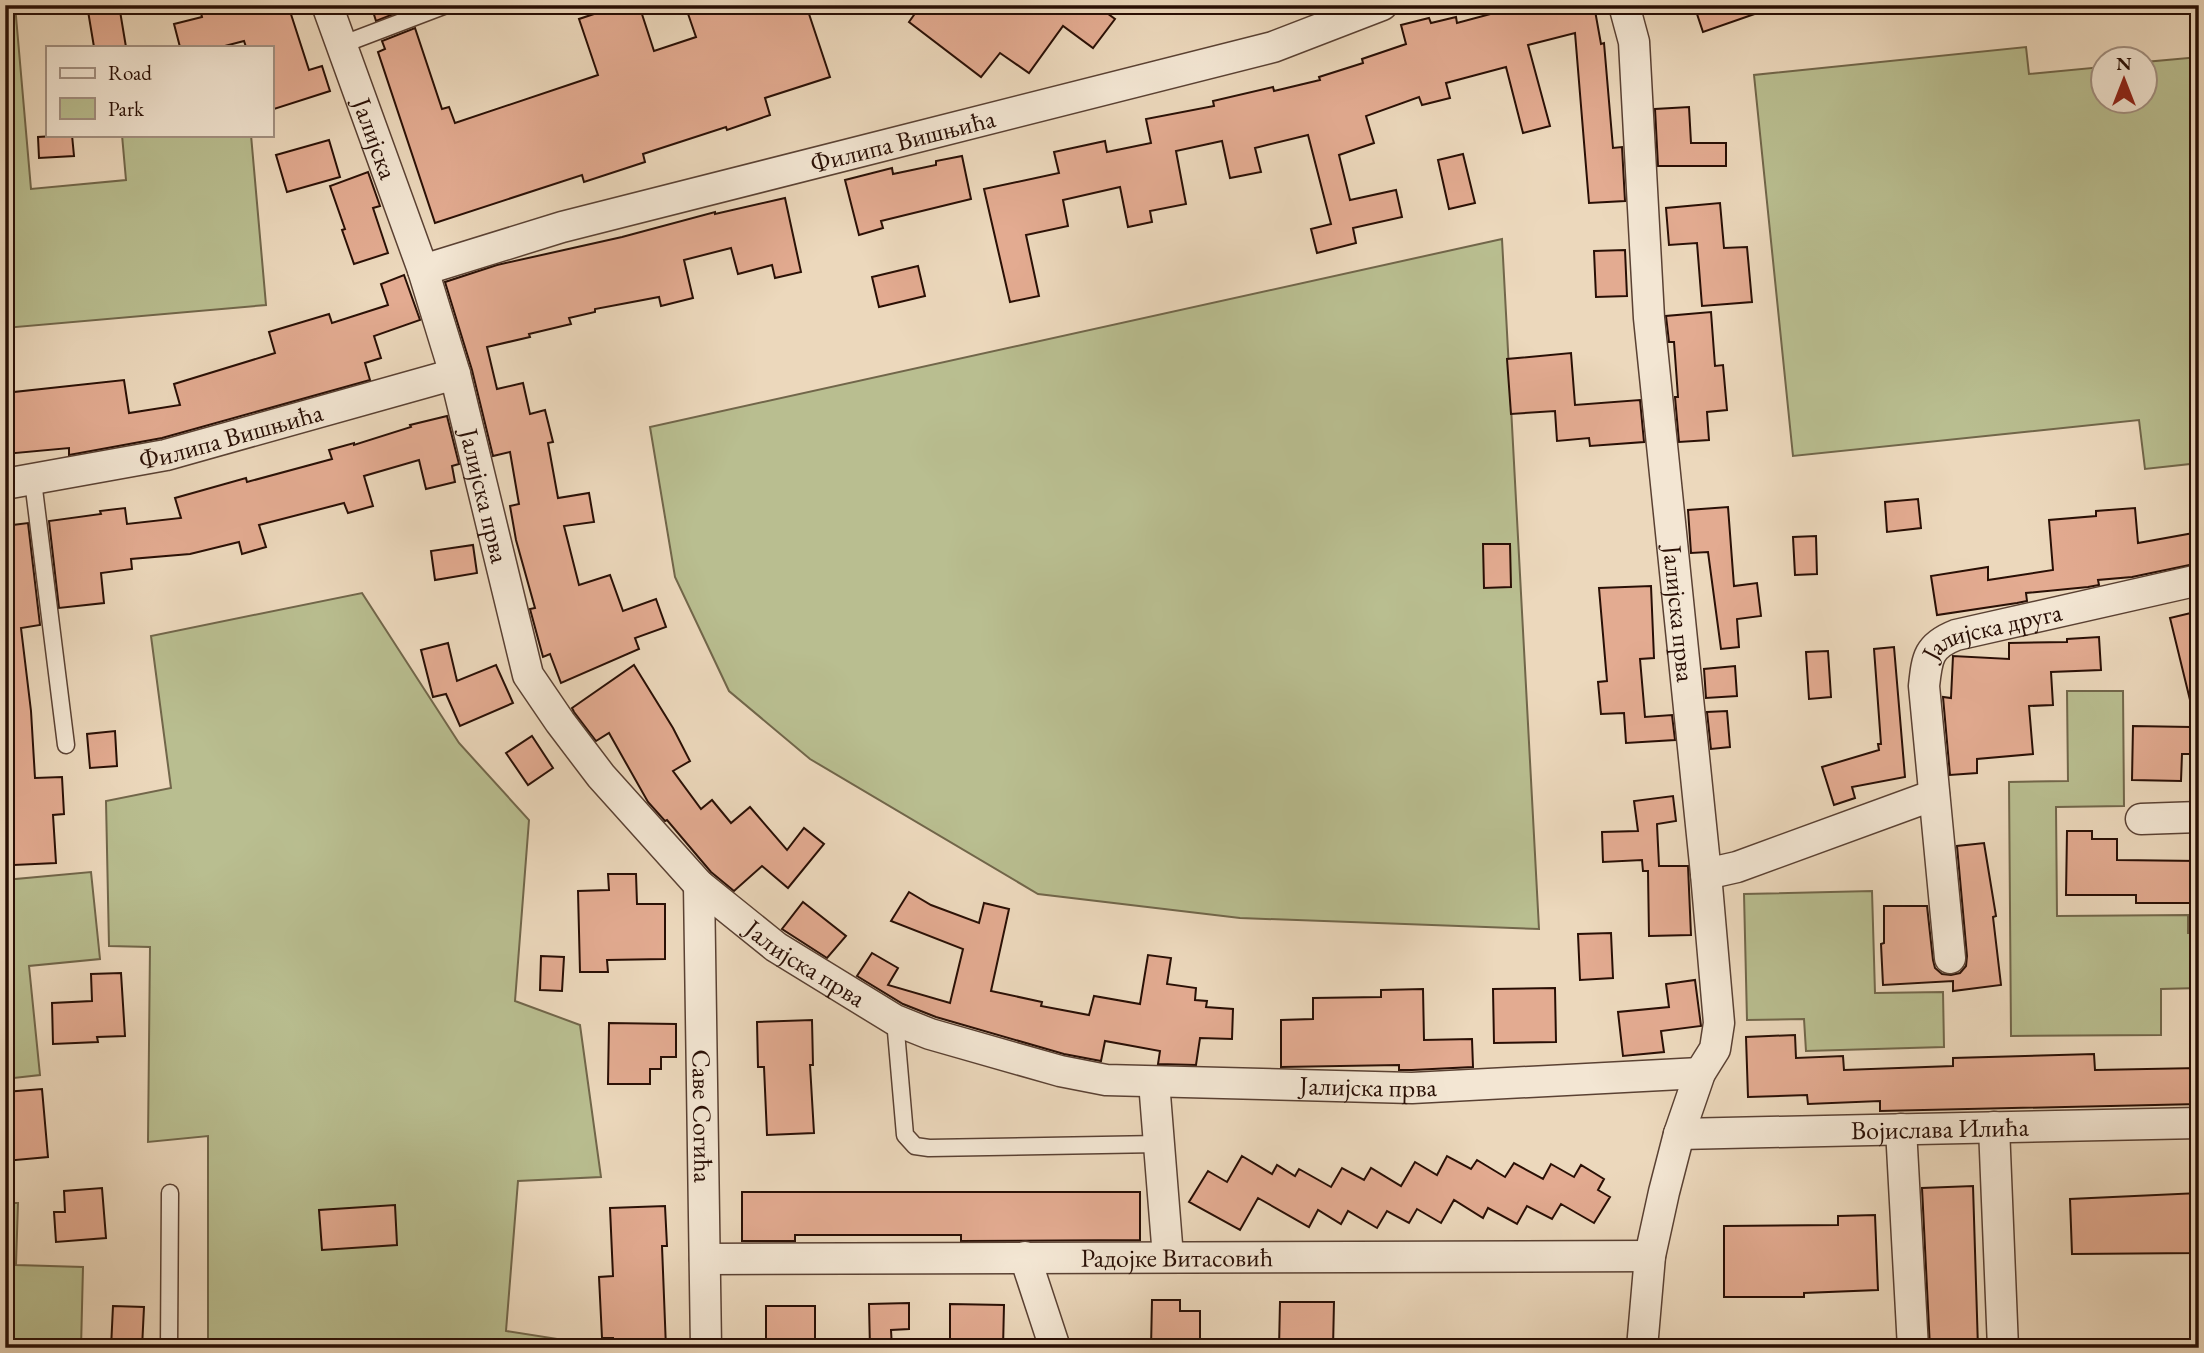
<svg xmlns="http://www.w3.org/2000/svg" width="2204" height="1353" viewBox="0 0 2204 1353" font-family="'EB Garamond',serif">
	<rect width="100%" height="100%" fill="#ecd8bc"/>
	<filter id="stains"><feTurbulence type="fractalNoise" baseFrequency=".00286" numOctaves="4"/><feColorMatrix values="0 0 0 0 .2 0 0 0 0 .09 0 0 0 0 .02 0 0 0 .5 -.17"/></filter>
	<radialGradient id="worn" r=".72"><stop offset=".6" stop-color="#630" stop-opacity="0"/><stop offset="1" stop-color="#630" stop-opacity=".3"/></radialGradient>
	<g fill="#b9be90" stroke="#71664a" stroke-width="2">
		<path d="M5,5h10l16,184 95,-9 -4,-45h129l15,170 -261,23z"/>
		<path d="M2026,47l3,27 73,-7v35h42l1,-40 54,-5v406l-54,6 -6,-49 -346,36 -39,-381z"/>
		<path d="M1502,239l37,690 -299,-11 -202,-24 -228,-135 -81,-68 -54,-114 -25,-150z"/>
		<path d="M362,593l97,150 70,77 -14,181 65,24 21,152 -83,4 -12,150 71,11v6h-369v-212l-60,6 2,-195 -41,-1 -3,-145 65,-13 -20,-152z"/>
		<path d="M2067,691h56l1,115 -68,1 1,109 131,-1v18h11v55l-38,1v46l-150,1 -2,-254 59,-1z"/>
		<path d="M91,872l9,87 -71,7 11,109 -35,4v-199z"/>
		<path d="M1872,891l3,102 68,-1 1,55 -138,4 -2,-32 -57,1 -3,-126z"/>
		<path d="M5,1203h13l-2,62 67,2 -2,81h-76z"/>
	</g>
	<g fill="#e3ab91" stroke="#290f05" stroke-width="2">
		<path d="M87,5h32l7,42h-32z"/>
		<path d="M199,5h89l21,65 13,-4 8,25 -59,19v-63h-25l-2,-6 -23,6h-41l-6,-23 28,-7z"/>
		<path d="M371,5h37l1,3 -33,13z"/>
		<path d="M621,5h18l15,46 42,-14 -11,-32h121l24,72 -65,21 5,17 -43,15 -1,-3 -83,27 2,8 -61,20 -2,-7 -147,48 -57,-171 7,-3 -3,-8 33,-13 27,81 7,-2 6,16 143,-48 -19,-56z"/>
		<path d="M921,5h175l19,14 -22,29 -30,-22 -34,47 -29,-20 -19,24 -72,-55z"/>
		<path d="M1524,5h70l7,39 3,-1 9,105 9,-1 3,54 -36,2 -14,-170 -47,12 22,81 -27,7 -17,-66 -60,16 4,15 -28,7 -3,-8 -53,19 8,27 -35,12 11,45 46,-10 6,27 -49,11 3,15 -39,10 -6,-24 20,-5 -23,-89 -53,13 6,24 -31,6 -8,-37 -46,10 10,53 -36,7 2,11 -24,5 -8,-40 -57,13 5,26 -42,9 13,61 -29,6 -26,-113 75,-16 -5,-21 51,-11 2,11 44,-9 -5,-24 68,-13 -1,-5 60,-14 1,4 46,-11 -1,-3 44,-14 -1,-4 44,-15 -5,-19 28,-7 2,5 25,-6 1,6z"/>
		<path d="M1694,5h75v4l-66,23z"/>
		<path d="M1689,107l2,36h35v23h-68l-3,-57z"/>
		<path d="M72,135l2,21 -35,2 -1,-21z"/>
		<path d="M329,140l11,37 -53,15 -11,-37z"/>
		<path d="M1463,154l12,49 -26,6 -11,-49z"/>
		<path d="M962,156l9,43 -90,22 2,7 -24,7 -14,-55 47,-12 1,6 43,-9v-4z"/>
		<path d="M368,172l12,34 -7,2 15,45 -34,11 -12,-34 3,-1 -15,-43z"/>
		<path d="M785,198l16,74 -26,6 -3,-13 -34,9 -7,-26 -47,12 9,38 -32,8 -2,-9 -64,12v3l-26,6 2,6 -42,10 1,3 -43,10 10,42 26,-6 7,31 15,-4 8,32 -5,1 10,55 31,-5 5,29 -30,4 15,59 31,-10 13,36 33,-12 10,28 -31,11 4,11 -78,34 -11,-29 -7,3 -13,-48 5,-1 -19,-68 -6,-34 9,-2 -9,-52 -17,4 -21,-86 -27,-88 52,-17 125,-28 93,-25v2z"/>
		<path d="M1720,203l4,45 23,-1 5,55 -50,4 -5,-63 -28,2 -3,-37z"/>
		<path d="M1625,250l2,46 -31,1 -2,-46z"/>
		<path d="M918,266l7,30 -46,11 -7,-30z"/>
		<path d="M404,275l16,45 -46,16 7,22 -16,5 5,17 -208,58 -93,17v-7l-64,6v-61l119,-13 5,33 51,-8 -6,-21 101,-31 -6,-21 60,-18 3,9 56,-18 -7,-21z"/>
		<path d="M1711,312l4,54 8,-1 4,45 -20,2 2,28 -30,2 -4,-45h3l-4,-55h-5l-3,-26z"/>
		<path d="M1571,353l4,52 65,-5 4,42 -54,4 -1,-8 -32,3 -2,-30 -44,3 -4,-55z"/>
		<path d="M447,416l12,48 -7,2 3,16 -29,7 -7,-29 -55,16 9,30 -25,7 -4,-10 -85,22 7,22 -24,7 -3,-12 -49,12 -59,5 1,10 -31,4 3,30 -45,5 -10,-87 52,-7 -1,-3 25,-3 2,16 54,-6 -6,-20 71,-20 1,4 85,-23 -3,-9 25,-7v2l57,-18 -1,-2z"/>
		<path d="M1918,499l3,29 -34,4 -2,-30z"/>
		<path d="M1728,507l6,79 23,-3 4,33 -24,3 2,28 -18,2 -13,-97 -17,1 -3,-43z"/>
		<path d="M2135,508l3,35 61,-11v31l-67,14 -34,3 1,5 -11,2 -62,6 1,8 -10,2 -80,12 -6,-39 57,-9v13l65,-10 -4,-50 47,-4v-5z"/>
		<path d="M28,523l12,102 -19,3 10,83 4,67 27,-1 2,37 -11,1 3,48 -42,2 -2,-48 -7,1v-225l4,-1 -4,-22v-44z"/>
		<path d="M1816,536l1,38 -22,1 -2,-38z"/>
		<path d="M1483,544h27l1,43 -27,1z"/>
		<path d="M473,545l4,28 -42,7 -4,-29z"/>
		<path d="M1651,586l3,72 -14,1 5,58 27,-2 3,25 -49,3 -2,-30 -23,1 -3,-32 9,-1 -8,-93z"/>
		<path d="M2199,611v88l-9,1 -20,-82z"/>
		<path d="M2099,637l2,33 -50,2 2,33 -24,1 4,48 -56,5v14l-27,2 -7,-78 8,1 2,-42 56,3v-16l58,-1v-3z"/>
		<path d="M448,643l9,38 39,-16 17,38 -53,23 -14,-32 -13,3 -12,-47z"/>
		<path d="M1894,647l11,130 -53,10 3,11 -21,7 -12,-38 57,-17 -1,-6h3l-7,-95z"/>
		<path d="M1828,651l3,46 -22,2 -3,-47z"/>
		<path d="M634,665l39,63 17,33 -17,10 28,38 11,-9 19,23 19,-16 37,43 17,-22 20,16 -36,44 -26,-22 -28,25 -23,-19 -44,-52 -2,1 -17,-19 -39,-69 -13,8 -22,-29 -2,-4z"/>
		<path d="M1735,666l2,30 -31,2 -2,-29z"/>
		<path d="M1727,711l3,36 -19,2 -4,-37z"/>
		<path d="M2133,726l57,1v27h-8l-1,27 -49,-1z"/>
		<path d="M115,731l2,35 -27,2 -3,-34z"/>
		<path d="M532,736l21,32 -25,17 -22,-32z"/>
		<path d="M1673,796l3,25 -19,3 2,42h29l3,69 -42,1 -1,-65h-5l-1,-11 -39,2 -1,-30 36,-1 -4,-30z"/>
		<path d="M2067,831h25v8h25v21l82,1v42h-63v-8h-70z"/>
		<path d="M1984,843l12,73 -3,1 8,68 -48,6v-10l-70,4 -2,-41 3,-1v-37h43l6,54 2,8 7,6 9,1 9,-2 6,-7 1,-10 -10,-110z"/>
		<path d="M608,874h28l1,30h28v55l-58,1 1,12h-28l-2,-81 31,-1z"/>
		<path d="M909,892l22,13 48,18 5,-20 25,6 -18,82 51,11 -1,4 48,9 5,-19 46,8 8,-49 23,3 -4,26 29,4 -1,12 12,1 -1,6 27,2 -1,30 -32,-1 -4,27 -38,-1 2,-13 -55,-10 -4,20 -37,-7 -128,-37 -33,-13 -46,-28 15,-23 26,15 -10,17 62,18 13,-54 -72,-28z"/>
		<path d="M803,902l43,34 -19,22 -45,-29z"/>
		<path d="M1611,933l2,45 -33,2 -2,-46z"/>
		<path d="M541,956l23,1 -2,34 -22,-1z"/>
		<path d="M121,973l4,63 -28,1 1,5 -45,2 -1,-41 40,-2 -1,-27z"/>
		<path d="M1695,980l6,46 -40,5 3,21 -41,4 -5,-44 51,-5 -3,-23z"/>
		<path d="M1555,988l1,54 -62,1 -1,-54z"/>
		<path d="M1423,989l1,51 48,-1 1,28 -61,3h-13v-5l-118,2v-47l32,-1v-21l68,-1v-7z"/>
		<path d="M812,1020l1,45h-3l4,68 -47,2 -3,-68h-6l-1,-45z"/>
		<path d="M609,1023l67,1v33h-15v12h-11v15h-42z"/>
		<path d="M1795,1035l1,23 47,-2 1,14 109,-4v-8l141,-4 1,16 104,-2v36l-319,7v-10l-72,3 -1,-9 -59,2 -2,-60z"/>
		<path d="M42,1089l6,68 -43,4v-69z"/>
		<path d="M1242,1156l30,18 5,-9 18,11 4,-7 32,18 11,-19 22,12 7,-12 30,18 14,-24 22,13 10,-19 24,13 6,-9 28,17 9,-14 29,16 8,-15 23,13 7,-12 23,14 -6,11 12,7 -16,26 -33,-19 -9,15 -25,-13 -10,18 -29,-16 -5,10 -29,-18 -13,23 -24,-14 -8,14 -22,-12 -10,17 -29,-17 -7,13 -23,-14 -9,17 -51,-29 -18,32 -51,-28 19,-31 19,11z"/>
		<path d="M1973,1186l5,162h-48l-8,-160z"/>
		<path d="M102,1188l4,50 -50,4 -2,-30h11l-1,-21z"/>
		<path d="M742,1192h398v48l-179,1v-6h-166v6h-53z"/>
		<path d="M2199,1193v60l-127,1 -2,-55z"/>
		<path d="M395,1205l2,40 -75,5 -3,-40z"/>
		<path d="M665,1206l2,40h-5l4,102h-53v-10h-11l-3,-61 14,-1 -3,-68z"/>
		<path d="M1875,1215l3,75 -74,3v4h-80v-71l114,-1v-9z"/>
		<path d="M1152,1300h28v11h20v37h-49z"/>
		<path d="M1280,1302h54l-1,46h-54z"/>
		<path d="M909,1303v26l-18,1 1,18h-22l-1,-44z"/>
		<path d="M950,1304l54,1 -1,43h-53z"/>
		<path d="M113,1306l31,1 -2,41h-31z"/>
		<rect x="766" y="1306" width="49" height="42"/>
	</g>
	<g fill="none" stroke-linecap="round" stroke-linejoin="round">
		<defs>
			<g id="lane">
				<path d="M341,45l105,-40"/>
				<path d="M33,481l33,264"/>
				<path d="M895,1020l10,115 10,11 14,2 230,-4"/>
				<path d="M169,1348l1,-155"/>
			</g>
			<g id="street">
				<path id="s1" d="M327,5l96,265 32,104 73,301 32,47 41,54 98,109 77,62 119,73 35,14 130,37 46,9 306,8 288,-15"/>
				<path id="s2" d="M1624,5l10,37 15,276 57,556 13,149 -4,26 -15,24 -21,61 -15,58 -14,64 -8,92"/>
				<path id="s3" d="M423,270l139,-43 711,-180 109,-42"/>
				<path id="s4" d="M5,484l161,-29 289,-81"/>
				<path d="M2141,819l58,-2"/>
				<path d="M1706,874l31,-7 197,-72"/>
				<path id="s5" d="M699,885l7,463"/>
				<path id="s6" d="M1950,958l-26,-272c3,-28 4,-40 32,-51l243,-55"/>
				<path d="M1154,1082l14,175"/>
				<path d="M1994,1127l9,221"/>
				<path d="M1901,1129l12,219"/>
				<path id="s7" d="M1679,1134l520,-11"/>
				<path d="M1025,1257l30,91"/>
				<path id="s8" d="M705,1259l945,-3"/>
			</g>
		</defs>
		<use href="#lane" stroke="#5a4133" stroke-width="19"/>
		<use href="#street" stroke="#5a4133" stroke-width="33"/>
		<use href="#lane" stroke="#f3e6d3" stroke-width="16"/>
		<use href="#street" stroke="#f3e6d3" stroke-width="30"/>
	</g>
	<g text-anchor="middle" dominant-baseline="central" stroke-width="6" stroke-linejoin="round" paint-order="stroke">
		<g font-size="26" fill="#290f05" stroke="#f3e6d3">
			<text stroke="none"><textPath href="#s1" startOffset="142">Јалијска</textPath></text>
			<text stroke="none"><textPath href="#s3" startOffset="497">Филипа Вишњића</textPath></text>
			<text stroke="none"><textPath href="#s4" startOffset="231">Филипа Вишњића</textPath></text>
			<text stroke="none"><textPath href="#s1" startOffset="516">Јалијска прва</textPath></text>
			<text stroke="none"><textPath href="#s2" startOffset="612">Јалијска прва</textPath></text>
			<text stroke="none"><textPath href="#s6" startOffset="374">Јалијска друга</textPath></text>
			<text stroke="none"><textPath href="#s1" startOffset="1104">Јалијска прва</textPath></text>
			<text stroke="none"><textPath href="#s1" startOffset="1692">Јалијска прва</textPath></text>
			<text stroke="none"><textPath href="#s5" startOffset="231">Саве Согића</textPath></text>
			<text stroke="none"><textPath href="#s7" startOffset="261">Војислава Илића</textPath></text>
			<text stroke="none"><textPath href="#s8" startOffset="472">Радојке Витасовић</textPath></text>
		</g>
	</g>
	<rect width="2204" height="1353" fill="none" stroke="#ecd8bc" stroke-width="28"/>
	<rect x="7" y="7" width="2190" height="1339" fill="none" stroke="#290f05" stroke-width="3.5"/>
	<rect x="14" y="14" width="2176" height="1325" fill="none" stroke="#290f05" stroke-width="2"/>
	<rect x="46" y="46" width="228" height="91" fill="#f3e6d3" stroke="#a29081" stroke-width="2"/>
	<rect x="60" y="68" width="35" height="10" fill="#f3e6d3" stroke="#a29081" stroke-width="2"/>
	<text x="108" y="80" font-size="21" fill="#290f05">Road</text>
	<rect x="60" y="98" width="35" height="21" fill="#b9be90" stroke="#a29081" stroke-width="2"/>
	<text x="108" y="116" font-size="21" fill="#290f05">Park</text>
	<g transform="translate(2124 80)"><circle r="33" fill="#f3e6d3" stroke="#a29081" stroke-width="2"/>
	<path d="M0-5L12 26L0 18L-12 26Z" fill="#8f2418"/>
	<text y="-10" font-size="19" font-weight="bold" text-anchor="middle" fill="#290f05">N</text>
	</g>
	<rect width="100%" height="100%" filter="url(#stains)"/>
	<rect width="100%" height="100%" fill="url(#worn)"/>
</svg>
